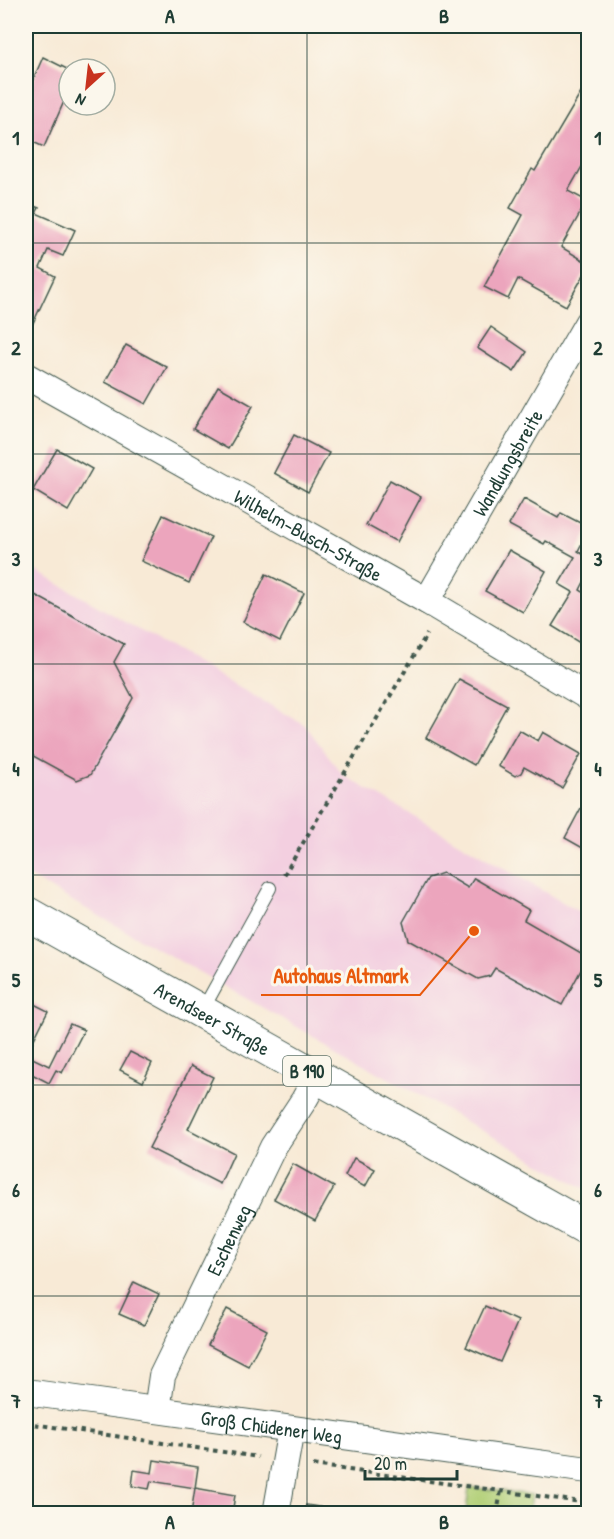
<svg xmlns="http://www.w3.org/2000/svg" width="614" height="1539" viewBox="0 0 614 1539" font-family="'Patrick Hand',sans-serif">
	<rect width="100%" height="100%" fill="#fbf7ec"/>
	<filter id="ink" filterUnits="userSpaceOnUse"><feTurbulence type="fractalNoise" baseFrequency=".0167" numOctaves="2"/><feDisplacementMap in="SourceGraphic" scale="12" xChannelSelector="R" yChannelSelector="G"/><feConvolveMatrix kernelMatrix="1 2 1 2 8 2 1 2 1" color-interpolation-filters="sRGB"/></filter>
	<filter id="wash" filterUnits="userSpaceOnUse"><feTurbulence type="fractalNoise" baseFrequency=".008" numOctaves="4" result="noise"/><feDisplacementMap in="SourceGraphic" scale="24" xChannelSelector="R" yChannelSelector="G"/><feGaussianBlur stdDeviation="1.35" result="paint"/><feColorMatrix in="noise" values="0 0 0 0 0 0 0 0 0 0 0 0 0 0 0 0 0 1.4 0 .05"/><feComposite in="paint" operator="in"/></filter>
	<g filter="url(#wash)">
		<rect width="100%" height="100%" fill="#f8ead6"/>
		<path fill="#f3cfe0" d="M26,565l279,160 38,50 245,142v273l-562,-315z"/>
		<path fill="#b1cf76" stroke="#688655" stroke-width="1.5" d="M469,1487l63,8 -3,18h-63z"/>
		<g id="blocks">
			<g fill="#eca5bd">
				<path d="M43,57l26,13v20l-25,57 -18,-8v-43z"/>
				<path d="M588,81v75l-20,35 19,10 -26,46 27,16v5l-22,38 -48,-27 -10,20 -24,-12 39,-72 -13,-7 22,-39 3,2z"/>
				<path d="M26,203l13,5 -3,5 39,17 -12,26 -15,-6 -8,18 15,8 -29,62z"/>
				<path d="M491,327l36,25 -13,20 -37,-24z"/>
				<path d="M126,345l41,22 -21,37 -41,-22z"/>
				<path d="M218,386l35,20 -25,43 -35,-20z"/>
				<path d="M294,435l35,18 -21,39 -34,-19z"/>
				<path d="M57,449l35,20 -24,42 -35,-21z"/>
				<path d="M390,480l31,17 -24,45 -31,-17z"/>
				<path d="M524,499l34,19 3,-5 27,14v4l-10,20 10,7v16l-8,16 8,5v53l-36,-22 21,-34 -14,-8 16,-27 -29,-16 -2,3 -35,-19z"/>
				<path d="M163,515l48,22 -22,46 -48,-22z"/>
				<path d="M509,550l37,21 -23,41 -38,-21z"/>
				<path d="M266,574l38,19 -24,48 -37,-19z"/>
				<path d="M26,590l98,54 -10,18 19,36 -43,77 -13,5 -51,-28z"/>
				<path d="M459,679l48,26 -33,60 -48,-27z"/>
				<path d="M519,730l19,11 5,-9 38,22 -19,34 -38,-21 -3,6 -6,3 -17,-10z"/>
				<path d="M581,808l7,4v39l-23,-13z"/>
				<path d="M443,873l25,15 6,-10 55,32 -5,10 64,37 -26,48 -67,-37 -5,8 -12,3 -70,-39 -5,-18 25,-44z"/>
				<path d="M26,1000l22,11 -22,44 23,11 21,-42 14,6 -22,43 -6,-3 -7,13 -23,-12z"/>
				<path d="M130,1052l22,11 -9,19 -23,-12z"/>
				<path d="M191,1066l22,11 -25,52 46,24 -14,31 -71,-36z"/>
				<path d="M354,1158l21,11 -10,18 -20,-11z"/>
				<path d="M293,1164l41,23 -19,34 -41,-22z"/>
				<path d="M134,1282l25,12 -15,31 -25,-11z"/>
				<path d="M485,1306l33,15 -18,41 -34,-15z"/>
				<path d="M227,1309l40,21 -19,36 -40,-21z"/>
				<path d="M154,1460l44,7 -3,21 -44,-7 -2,8 -17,-3 2,-16 18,3z"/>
				<path d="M195,1488l40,7 -3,19h-41z"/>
				<path d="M306,1505l45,7v2h-47z"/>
			</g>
		</g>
	</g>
	<g filter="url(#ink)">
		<use href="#blocks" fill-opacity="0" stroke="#40574c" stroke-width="1.5"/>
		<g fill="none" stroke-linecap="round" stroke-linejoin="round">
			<defs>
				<path id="lane" d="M202,1011l68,-123"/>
				<g id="street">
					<path id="s1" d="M26,376l401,225 161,96"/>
					<path id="s2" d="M427,601l161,-279"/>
					<path id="s3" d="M26,1392l562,78"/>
					<path id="s4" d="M157,1410l5,-34 111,-229 31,-47 13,-23"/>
					<path d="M276,1514l15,-85"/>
				</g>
				<g id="primary">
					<path id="s5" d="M26,913l562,316"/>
				</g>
			</defs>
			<use href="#lane" stroke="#40574c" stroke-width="14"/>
			<use href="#street" stroke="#40574c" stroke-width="28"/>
			<use href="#primary" stroke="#40574c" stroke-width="35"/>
			<g stroke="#40574c" stroke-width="4" stroke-dasharray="4.5 4.5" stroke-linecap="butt">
				<path d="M284,875l143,-241"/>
				<path d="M26,1423l232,34"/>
				<path d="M313,1465l275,38"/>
				<path d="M497,1514l4,-23"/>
			</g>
			<use href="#lane" stroke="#fff" stroke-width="12"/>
			<use href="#street" stroke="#fff" stroke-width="26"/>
			<use href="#primary" stroke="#fff" stroke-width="33"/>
		</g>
	</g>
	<path fill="none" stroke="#1f3d34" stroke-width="1.5" stroke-opacity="0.55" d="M307,26v1488M26,243h562M26,454h562M26,664h562M26,875h562M26,1085h562M26,1296h562"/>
	<g text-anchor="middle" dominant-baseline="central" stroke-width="6" stroke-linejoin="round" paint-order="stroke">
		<rect fill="#fbf7ec" stroke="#61756b" stroke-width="1.5" x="283" y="1056" width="48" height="30" rx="4.5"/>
		<g font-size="18" font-weight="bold" fill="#1f3d34">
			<text x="307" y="1071">B 190</text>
		</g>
		<g font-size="20" fill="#1f3d34" stroke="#fbf7ec">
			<text stroke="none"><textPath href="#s2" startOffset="160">Wandlungsbreite</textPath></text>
			<text stroke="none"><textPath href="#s1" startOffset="324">Wilhelm-Busch-Straße</textPath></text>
			<text stroke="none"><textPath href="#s5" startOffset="214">Arendseer Straße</textPath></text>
			<text stroke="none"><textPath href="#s4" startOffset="186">Eschenweg</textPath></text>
			<text stroke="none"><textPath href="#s3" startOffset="248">Groß Chüdener Weg</textPath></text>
		</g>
	</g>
	<path fill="none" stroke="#e8590c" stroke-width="2" d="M474 931L420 995H261"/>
	<circle fill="#e8590c" stroke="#fbf7ec" stroke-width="2" cx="474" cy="931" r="6"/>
	<g font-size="21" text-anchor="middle" font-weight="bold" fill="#e8590c" stroke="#fbf7ec" stroke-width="6" stroke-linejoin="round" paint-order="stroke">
		<text x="341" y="983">Autohaus Altmark</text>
	</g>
	<rect width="614" height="1539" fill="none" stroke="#fbf7ec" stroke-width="66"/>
	<g transform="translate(87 87) rotate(207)"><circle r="28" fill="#fbf7ec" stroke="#a3ada2" stroke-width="1.5"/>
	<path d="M0-4.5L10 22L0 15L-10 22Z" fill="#c8321e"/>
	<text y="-9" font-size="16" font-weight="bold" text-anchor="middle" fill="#1f3d34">N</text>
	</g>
	<path d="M365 1470v9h92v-9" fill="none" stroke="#1f3d34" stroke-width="3"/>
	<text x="374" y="1470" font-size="18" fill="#1f3d34" stroke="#fbf7ec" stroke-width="4.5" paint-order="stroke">20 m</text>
	<rect x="33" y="33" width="548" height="1473" fill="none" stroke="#1f3d34" stroke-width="2"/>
	<g font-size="20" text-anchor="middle" font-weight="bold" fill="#1f3d34">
		<text x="170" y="23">A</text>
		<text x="444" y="23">B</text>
		<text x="16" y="145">1</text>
		<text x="598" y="145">1</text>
		<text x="16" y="355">2</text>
		<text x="598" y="355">2</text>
		<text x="16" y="566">3</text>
		<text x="598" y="566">3</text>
		<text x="16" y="776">4</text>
		<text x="598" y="776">4</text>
		<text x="16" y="987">5</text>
		<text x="598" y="987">5</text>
		<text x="16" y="1197">6</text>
		<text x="598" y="1197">6</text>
		<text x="16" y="1408">7</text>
		<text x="598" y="1408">7</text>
		<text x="170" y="1529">A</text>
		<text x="444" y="1529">B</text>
	</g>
</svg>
